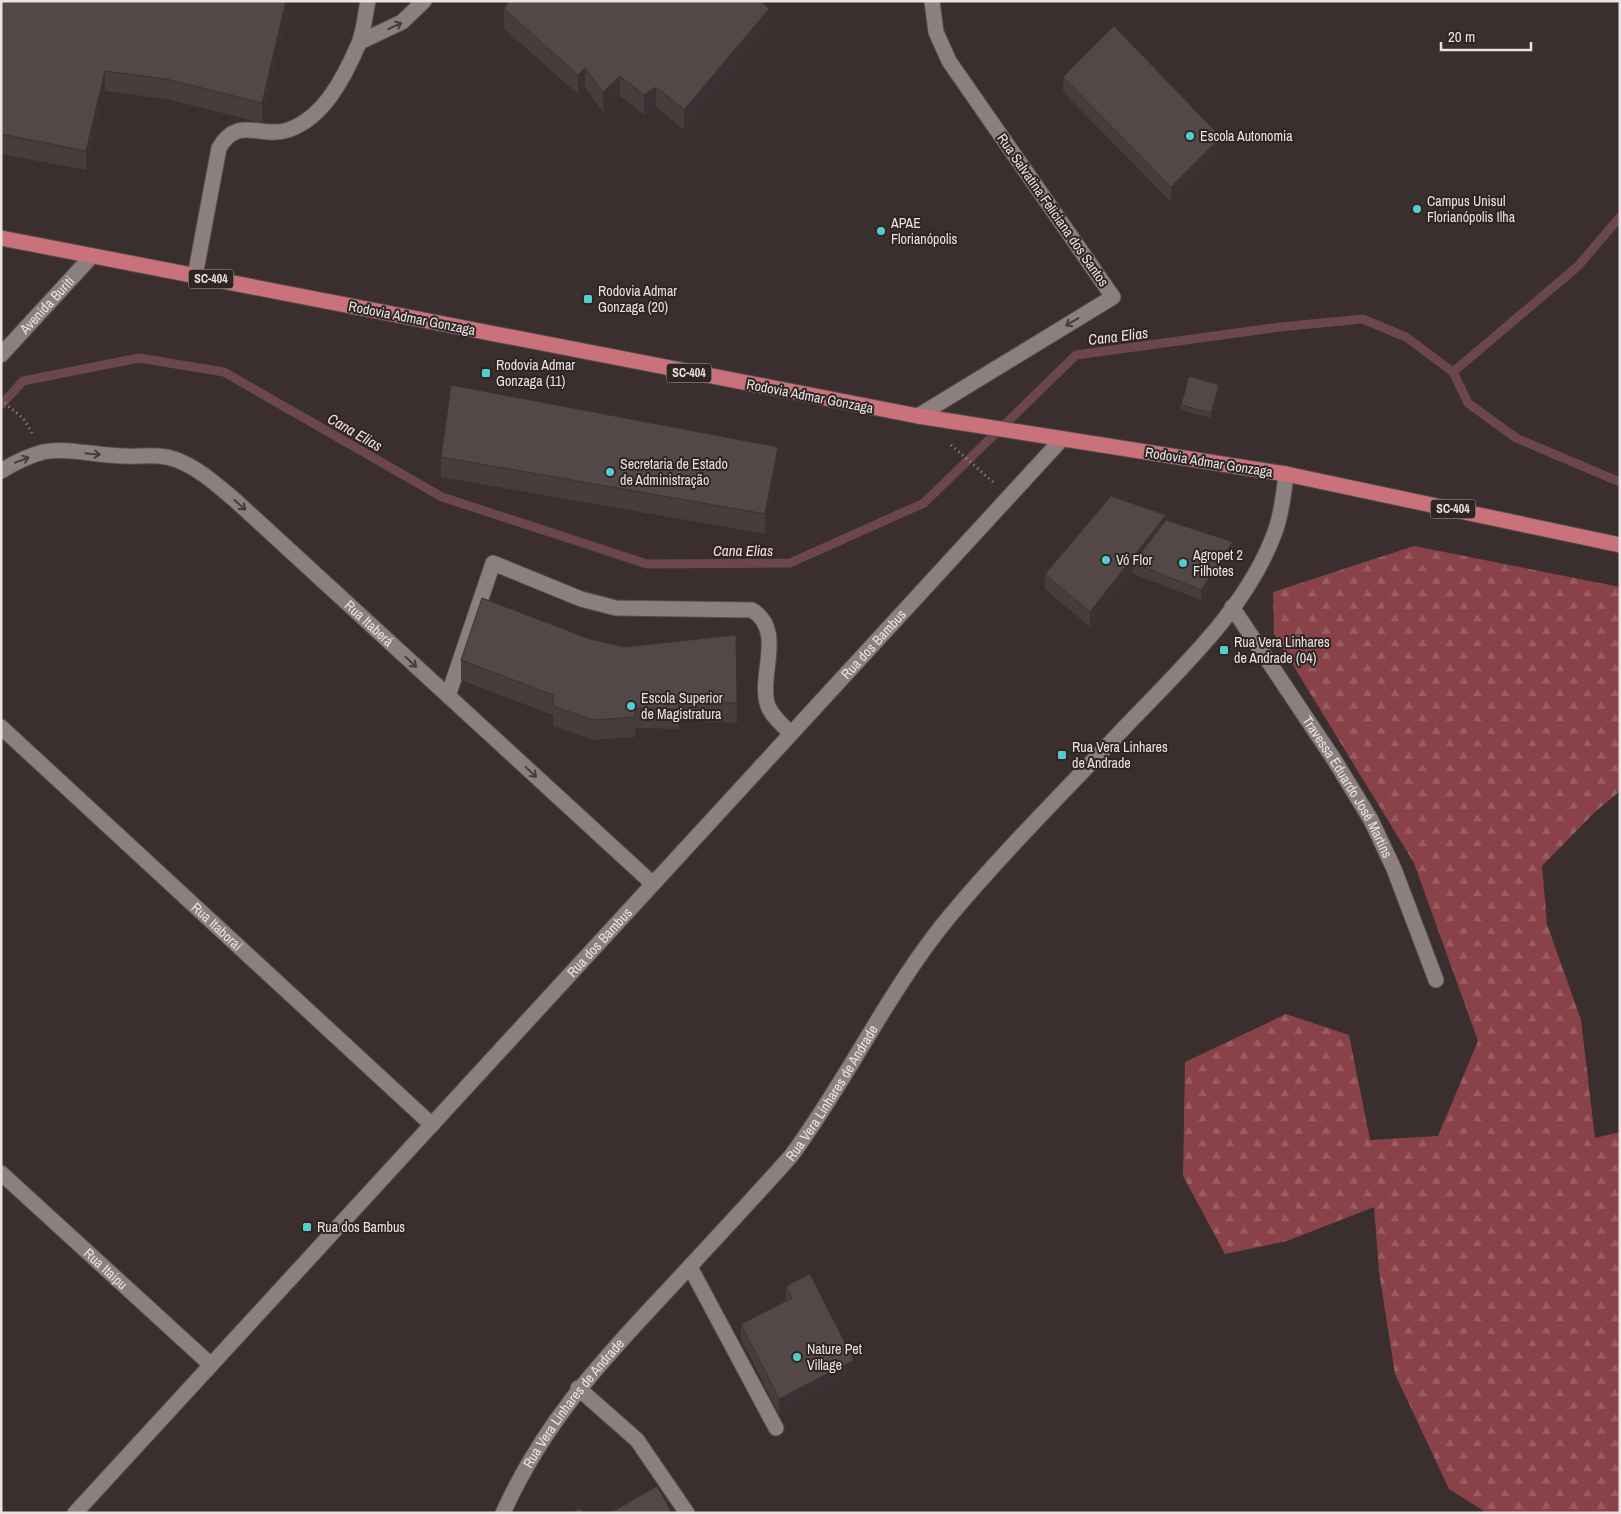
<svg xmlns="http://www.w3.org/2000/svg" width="1621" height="1514" viewBox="0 0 1621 1514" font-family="'Archivo Narrow',sans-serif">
	<defs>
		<pattern id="forest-firs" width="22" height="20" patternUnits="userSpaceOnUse" patternTransform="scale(1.25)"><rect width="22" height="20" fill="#894248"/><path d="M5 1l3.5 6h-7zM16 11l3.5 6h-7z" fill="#9a5d62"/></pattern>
	</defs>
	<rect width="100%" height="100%" fill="#3a2e2f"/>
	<path fill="url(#forest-firs)" d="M1414,546l206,41v204l-26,22 -52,53 5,58 34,96 14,118 25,-6v381h-133l-38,-24 -54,-115 -16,-102 -5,-65 -87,34 -62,13 -42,-78 2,-114 101,-48 63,21 21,105 68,-4 40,-95 -64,-178 -140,-229 -1,-42z"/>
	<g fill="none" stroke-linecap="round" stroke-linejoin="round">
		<g stroke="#6b464c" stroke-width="9">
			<path d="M1453,372l125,-106 42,-49"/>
			<path d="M1,405l22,-24 116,-23 85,14 218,125 205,67 143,-1 134,-60 152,-148 204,-28 83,-8 43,18 47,35 15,31 48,35 104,44"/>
		</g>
		<defs>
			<g id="lane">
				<path d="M360,42l42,-20 22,-21"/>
				<path d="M195,276l24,-128c19,-33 42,-9 69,-18 36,-12 57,-54 71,-87 5,-12 6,-29 9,-42"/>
				<path d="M448,696l45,-133 88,36 35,9 136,2c33,20 7,64 15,93 3,12 16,22 24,31"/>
				<path d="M690,1267l86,161"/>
				<path d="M578,1388l59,52 50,73"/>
			</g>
			<g id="street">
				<path id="s1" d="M1,355l91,-99"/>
				<path d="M918,416l195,-119 -164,-236 -13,-29 -4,-31"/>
				<path id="s2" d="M1,471c13,-8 27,-15 42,-19 25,-5 55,4 81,4 18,1 35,-3 53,4 23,9 41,26 59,41l417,383"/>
				<path id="s3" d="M1232,607l103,154 36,59 23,49 42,111"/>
				<path id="s4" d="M1,727l431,398"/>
				<path id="s5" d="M1,1173l210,192"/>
				<path id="s6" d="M75,1513l987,-1074"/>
			</g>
			<g id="secondary">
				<path id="s7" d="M503,1513c41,-91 97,-150 164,-222 42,-45 83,-89 124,-135 57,-77 97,-165 158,-239 55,-66 116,-126 175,-189 56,-59 125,-121 152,-199 6,-18 8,-36 10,-55"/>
			</g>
			<path id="primary" d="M1,238l917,178 368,58 334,71"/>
		</defs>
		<use href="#lane" stroke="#554c4c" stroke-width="17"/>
		<use href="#street" stroke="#554c4c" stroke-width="17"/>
		<use href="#secondary" stroke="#554c4c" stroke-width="17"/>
		<use href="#primary" stroke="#554c4c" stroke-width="17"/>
		<g stroke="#999091" stroke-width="3" stroke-dasharray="1 4" stroke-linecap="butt">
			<path d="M1,400l22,18 9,15"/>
			<path d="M951,445l42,37"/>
		</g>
		<use href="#lane" stroke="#8c7f7f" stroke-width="15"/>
		<use href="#street" stroke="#8c7f7f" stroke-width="15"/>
		<use href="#secondary" stroke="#8c7f7f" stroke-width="15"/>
		<use href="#primary" stroke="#c9727a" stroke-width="15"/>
	</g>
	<g fill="#473d3d">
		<path d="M1,1h290l-29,122 -96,-24 -61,-8 -19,79 -85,-16z"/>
		<path d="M504,9l265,19 -85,102 -28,-23 -12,8 -24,-19 -17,16 -18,-25 -7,7 -74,-65z"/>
		<path d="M1063,77l158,75 -50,50 -108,-110z"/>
		<path d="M1219,390l-8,28 -30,-8v-5z"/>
		<path d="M441,457l337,10 -13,67 -324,-57z"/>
		<path d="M1166,520l67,32 -32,48 -68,-26v-1l-43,54 -45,-38v-15z"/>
		<path d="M736,635l1,88 -58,-3v9l-43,-1 -1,9 -42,3 -40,-14v-11l-92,-35v-20l129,-21 34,8z"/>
		<path d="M786,1286l68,89 -75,39 -38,-75v-15l45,-22z"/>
	</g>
	<g fill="#3a3232">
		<path d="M286,1h5l-29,122v-20z"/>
		<path d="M769,9v19l-85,102v-20z"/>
		<path d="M585,68v19l-7,7v-19z"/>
		<path d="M105,71v20l-19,79v-19z"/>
		<path d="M620,76v20l-17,16v-20z"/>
		<path d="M656,87v20l-12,8v-20z"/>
		<path d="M1221,137v15l-50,50v-15z"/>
		<path d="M1219,385v5l-8,28v-5z"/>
		<path d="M778,447v20l-13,67v-20z"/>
		<path d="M1166,515v15l-33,33v10l-43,54v-15z"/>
		<path d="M1233,542v10l-32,48v-10z"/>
		<path d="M854,1360v15l-75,39v-15z"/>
	</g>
	<g fill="#534747" stroke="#3a3232">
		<path d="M1,1h285l-24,102 -96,-24 -61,-8 -19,80 -85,-17z"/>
		<path d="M509,1h252l8,8 -85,101 -28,-23 -12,8 -24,-19 -17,16 -18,-24 -7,7 -74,-66z"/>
		<path d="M1114,26l107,111 -50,50 -108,-110z"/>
		<path d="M1189,376l30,9 -8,28 -30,-8z"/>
		<path d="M451,385l327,62 -13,67 -324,-57z"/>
		<path d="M1111,496l55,19 -76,97 -45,-38z"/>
		<path d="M1166,520l67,22 -32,48 -68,-27z"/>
		<path d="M482,598l108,41 34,8 112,-12 1,68 -59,-3 1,9 -43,-1 -1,9 -42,3 -40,-14v-11l-92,-35z"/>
		<path d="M810,1274l44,86 -75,39 -38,-75 51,-26 -6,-12z"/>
		<path d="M657,1486l15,27h-62z"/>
		<path d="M580,1508l3,5h-11z"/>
	</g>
	<defs><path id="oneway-shaft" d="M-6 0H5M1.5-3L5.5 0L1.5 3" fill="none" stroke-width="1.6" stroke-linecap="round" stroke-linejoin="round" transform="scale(1.25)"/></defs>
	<g stroke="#463c3c">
		<use href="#oneway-shaft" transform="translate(395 26) rotate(-25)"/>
		<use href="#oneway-shaft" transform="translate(1072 322) rotate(149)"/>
		<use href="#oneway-shaft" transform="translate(93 454) rotate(6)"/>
		<use href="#oneway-shaft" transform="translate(22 460) rotate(-21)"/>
		<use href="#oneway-shaft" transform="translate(240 505) rotate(42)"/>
		<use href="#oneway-shaft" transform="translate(411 662) rotate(43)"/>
		<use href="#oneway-shaft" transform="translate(531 772) rotate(43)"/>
	</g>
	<g fill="#52cdcf" stroke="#2f2525" stroke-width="2">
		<circle cx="1190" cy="136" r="5"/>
		<circle cx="1417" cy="209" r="5"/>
		<circle cx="881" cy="231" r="5"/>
		<rect x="583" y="294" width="10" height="10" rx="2.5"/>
		<rect x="481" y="368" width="10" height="10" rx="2.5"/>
		<circle cx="610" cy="472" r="5"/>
		<circle cx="1106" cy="560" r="5"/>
		<circle cx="1183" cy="563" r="5"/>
		<rect x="1219" y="645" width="10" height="10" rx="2.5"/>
		<circle cx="631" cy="706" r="5"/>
		<rect x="1057" y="750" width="10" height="10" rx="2.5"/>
		<rect x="302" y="1222" width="10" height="10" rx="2.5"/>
		<circle cx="797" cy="1357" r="5"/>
	</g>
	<g text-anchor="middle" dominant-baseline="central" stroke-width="4" stroke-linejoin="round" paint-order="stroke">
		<g fill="#2f2525" stroke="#b2aaaa" stroke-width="1">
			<rect x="188.5" y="269.5" width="45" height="19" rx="4"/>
			<rect x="666.5" y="363.5" width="45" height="19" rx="4"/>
			<rect x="1430.5" y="499.5" width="45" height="19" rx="4"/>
		</g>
		<g font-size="12" font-weight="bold" fill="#eae3e3">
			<text x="211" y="279">SC-404</text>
			<text x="689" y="373">SC-404</text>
			<text x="1453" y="509">SC-404</text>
		</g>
		<g font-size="14" fill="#eae3e3" stroke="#2f2525" text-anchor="start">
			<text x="1200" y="136">Escola Autonomia</text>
			<text x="1427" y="201">Campus Unisul<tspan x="1427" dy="16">Florianópolis Ilha</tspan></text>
			<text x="891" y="223">APAE<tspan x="891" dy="16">Florianópolis</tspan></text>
			<text x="598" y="291">Rodovia Admar<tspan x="598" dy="16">Gonzaga (20)</tspan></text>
			<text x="496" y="365">Rodovia Admar<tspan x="496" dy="16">Gonzaga (11)</tspan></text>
			<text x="620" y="464">Secretaria de Estado<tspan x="620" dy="16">de Administração</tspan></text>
			<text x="1193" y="555">Agropet 2<tspan x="1193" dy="16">Filhotes</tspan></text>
			<text x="1116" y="560">Vó Flor</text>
			<text x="1234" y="642">Rua Vera Linhares<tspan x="1234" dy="16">de Andrade (04)</tspan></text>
			<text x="641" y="698">Escola Superior<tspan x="641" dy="16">de Magistratura</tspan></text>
			<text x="1072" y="747">Rua Vera Linhares<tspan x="1072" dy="16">de Andrade</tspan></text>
			<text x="317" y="1227">Rua dos Bambus</text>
			<text x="807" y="1349">Nature Pet<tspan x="807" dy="16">Village</tspan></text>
		</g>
		<g font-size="14" fill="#eae3e3" stroke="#2f2525">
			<text transform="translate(1053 210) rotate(55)">Rua Salvatina Feliciana dos Santos</text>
			<text stroke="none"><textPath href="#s1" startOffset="68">Avenida Buriti</textPath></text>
			<text transform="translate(412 318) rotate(11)">Rodovia Admar Gonzaga</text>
			<text transform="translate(810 396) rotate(11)">Rodovia Admar Gonzaga</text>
			<text transform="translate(1209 462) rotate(9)">Rodovia Admar Gonzaga</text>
			<text stroke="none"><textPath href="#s2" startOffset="434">Rua Itaberá</textPath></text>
			<text stroke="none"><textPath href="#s6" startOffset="1180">Rua dos Bambus</textPath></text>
			<text stroke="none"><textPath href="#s3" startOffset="214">Travessa Eduardo José Martins</textPath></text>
			<text stroke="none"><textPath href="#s4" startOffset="294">Rua Itaboraí</textPath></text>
			<text stroke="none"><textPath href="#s6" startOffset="775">Rua dos Bambus</textPath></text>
			<text stroke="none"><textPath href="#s7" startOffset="536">Rua Vera Linhares de Andrade</textPath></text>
			<text stroke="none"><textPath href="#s5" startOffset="142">Rua Itaipu</textPath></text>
			<text stroke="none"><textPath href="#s7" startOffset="131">Rua Vera Linhares de Andrade</textPath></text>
		</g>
		<g font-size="15" font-style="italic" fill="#f5dede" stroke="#2f2525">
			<text transform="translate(1118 336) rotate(-7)">Cana Elias</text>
			<text transform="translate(355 432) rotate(30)">Cana Elias</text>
			<text x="743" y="550">Cana Elias</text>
		</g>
	</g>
	<rect width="1621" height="1514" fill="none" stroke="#eae3e3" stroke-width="5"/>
	<path d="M1441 42v8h90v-8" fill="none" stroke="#eae3e3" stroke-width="2.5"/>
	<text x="1448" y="42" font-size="15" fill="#eae3e3" stroke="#2f2525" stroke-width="4" paint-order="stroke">20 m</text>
</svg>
